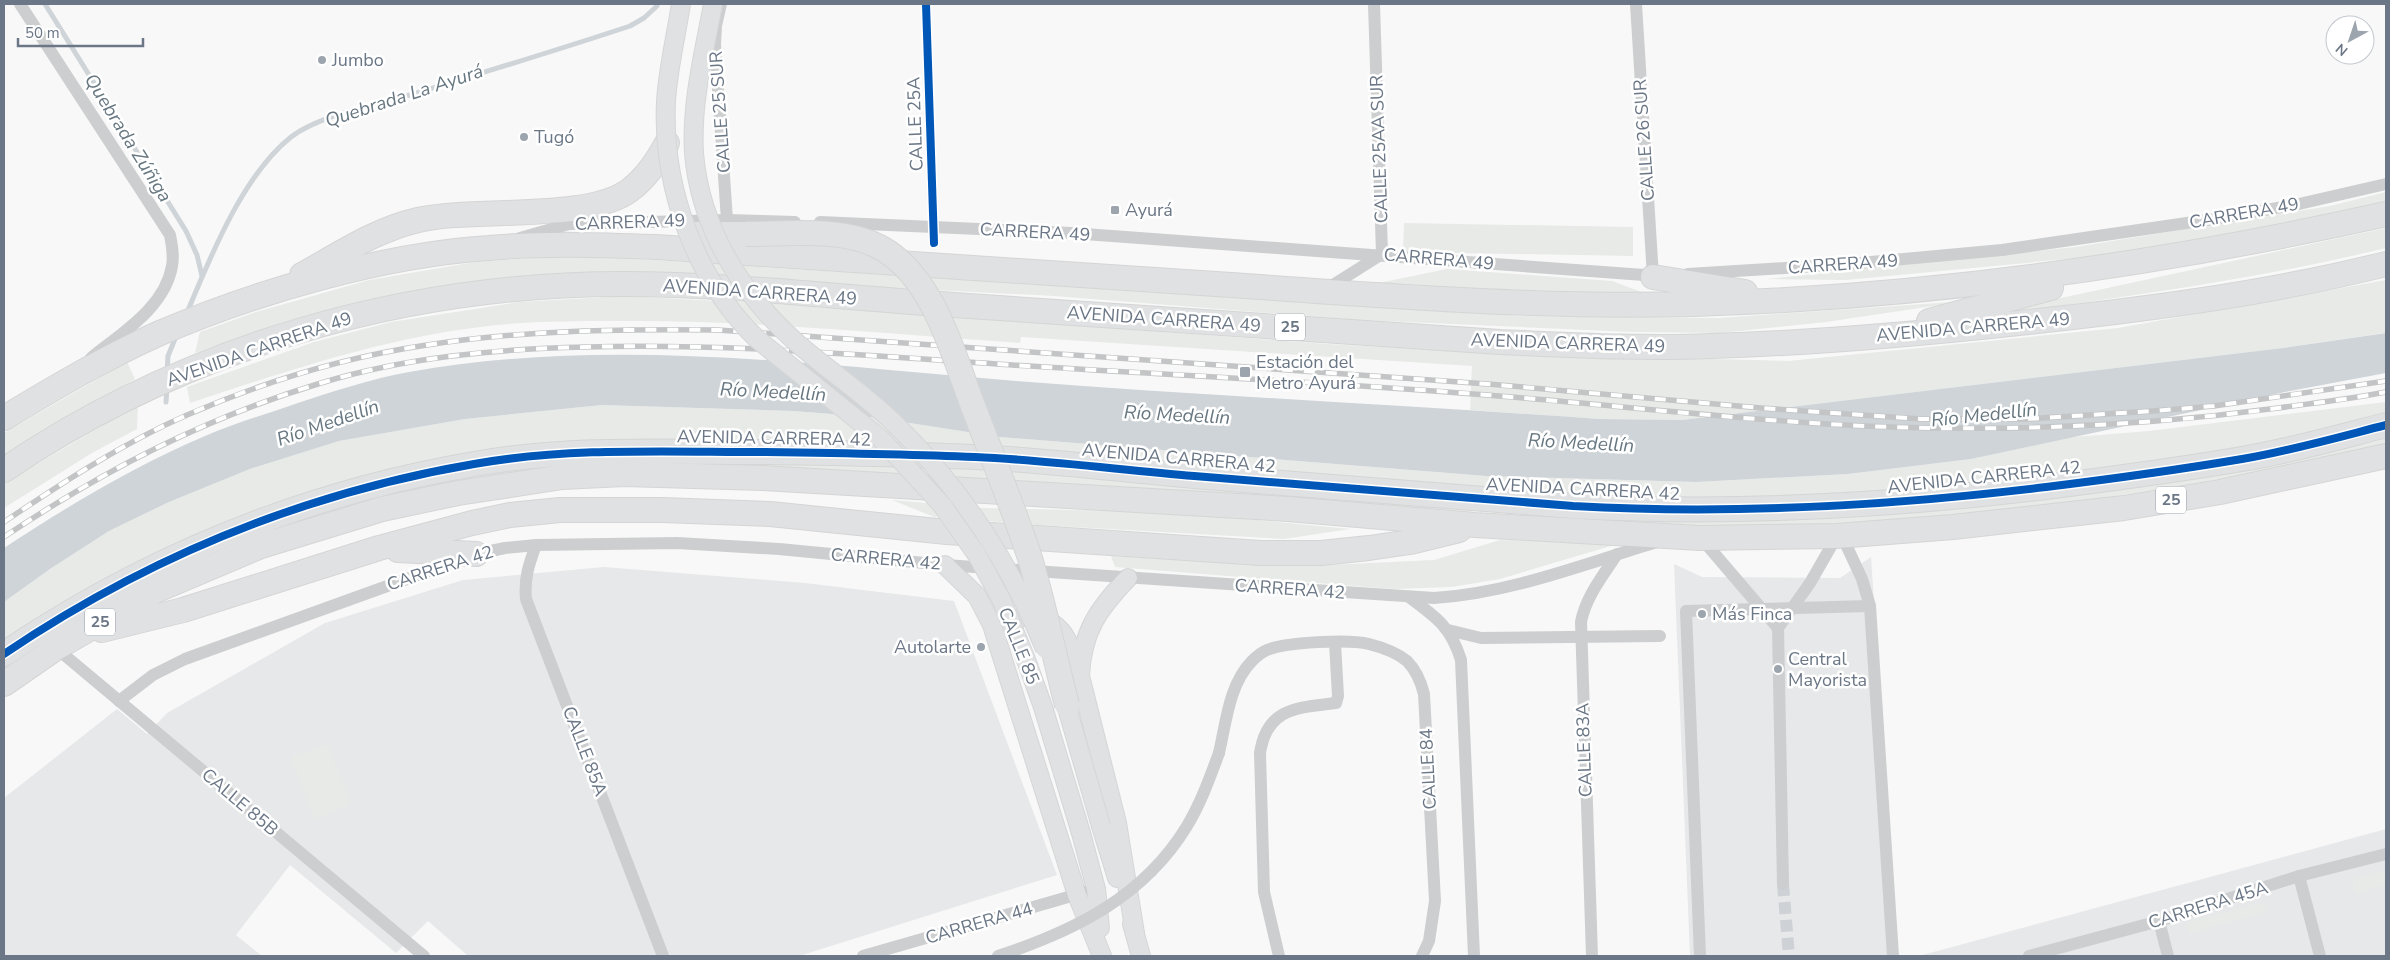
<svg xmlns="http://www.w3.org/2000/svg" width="2390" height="960" viewBox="0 0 2390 960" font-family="'Nunito Sans',sans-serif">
	<rect width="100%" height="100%" fill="#f8f8f8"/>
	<g fill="#e7e8e9">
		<path d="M1871,557l27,399h-208l-16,-392 28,13 138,1z"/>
		<path d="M604,567l201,16 149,18 103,274 -258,81h-331l-40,-35 -32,32 -106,-88 -54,70 26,21h-258v-158l113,-89 30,25 20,-21 158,-90 138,-43z"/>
		<path d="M2386,829v127h-467z"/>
	</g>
	<g fill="#e7eae6">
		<path d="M2386,192v9l-107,25 -180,30 -253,24 -79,-1 308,-32 255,-41z"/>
		<path d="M1404,223l229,4v29l-230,-4z"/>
		<path d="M2386,228v20c-140,34 -284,52 -427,72z"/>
		<path d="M560,256l95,4 870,56 193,2 249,-17 -141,21 -106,11 -88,-1 -273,-12 -305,-24 -222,-11 -468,18 -73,17 -96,33 5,-21 56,-20 113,-32 106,-18z"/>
		<path d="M1447,269l165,12 35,13 -278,-9z"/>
		<path d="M2386,280v53h-3l-100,15 -601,72 -83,-1 -129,-9 2,-44 -451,-29 -1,6c-134,-9 -267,-23 -401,-22 -46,0 -93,0 -139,6 -99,12 -196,45 -290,76l-3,-16 127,-45 77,-20 128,-20 106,-6 186,10 517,38 164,9 296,8 330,-33z"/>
		<path d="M127,362l8,17 -131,78v-24z"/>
		<path d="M2386,402v11l-143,35 -251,36 -200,14h-199l-323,-26 -801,-17 -110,22 -76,24 -98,40 -181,102v-41l46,-33 59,-38 60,-29 81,-33 89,-28 126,-22 137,-14 191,6 78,6 129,20 486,39 210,6 152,-8 123,-15 91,-21 87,-7z"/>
		<path d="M138,404l-1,25 -45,24 -88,55v-24z"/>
		<path d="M2386,436v9c-171,39 -344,66 -520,78 -57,4 -116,2 -174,2l-570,-36 -457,-23 -379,62 -282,147v-11l190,-109 178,-61 168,-30 114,-6 368,10 672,49z"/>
		<path d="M892,500l90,8 192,4 176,17 -66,10 -246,-14 -104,-8z"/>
		<path d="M1500,540l121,3 -121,36 -48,8 -58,2 -279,-22 -4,-11 149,9h68l106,-5z"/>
		<path d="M327,744l24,60 -36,15 -24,-61z"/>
		<path d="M2386,870v14l-30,9 -4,-13z"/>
		<path d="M2264,902l2,10 -77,21 -3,-10z"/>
	</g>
	<path fill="#cfd4d8" d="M2386,333v40l-101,19 -314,67 -123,15 -152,8 -210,-6 -486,-39 -129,-20 -78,-6 -191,-6 -137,14 -126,22 -89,28 -81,33 -60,29 -59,38 -46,33v-54c64,-42 130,-82 201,-112 30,-13 62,-22 93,-33 36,-12 73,-24 111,-31 200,-36 406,-7 607,9 194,15 389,24 583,38l83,1 601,-72z"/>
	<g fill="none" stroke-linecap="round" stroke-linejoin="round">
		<g stroke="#cfd4d8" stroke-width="5">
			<path d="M45,4l141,227 11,24 5,21"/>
			<path d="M186,315c24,-57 56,-139 105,-178 28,-22 87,-33 122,-43 72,-22 145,-44 217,-68l14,-8 13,-12"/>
			<path d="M167,374l1,-18 9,-22"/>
			<path d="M166,402l1,-15"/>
		</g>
		<path stroke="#ced1d6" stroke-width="12" stroke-dasharray="12 6" stroke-linecap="butt" d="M1783,884l6,72"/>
		<defs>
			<g id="secondary">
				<path d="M945,565l32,31 15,29 85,270 25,61"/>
				<path d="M1128,578c-30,31 -46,54 -48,98l37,147 18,110"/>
				<path d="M1001,632c15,-23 48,-19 63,3 7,10 10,24 14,36"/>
				<path d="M1101,826l16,52"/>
				<path d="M1081,833l15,56 4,39"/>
				<path d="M1132,924l9,32"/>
			</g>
			<g id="highway">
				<path d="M693,234h53"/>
				<path d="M302,275c38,-21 73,-45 116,-55 56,-13 170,2 212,-30 17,-13 27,-29 37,-47"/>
				<path d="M1653,277l92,15"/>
				<path d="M1929,321l122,-33"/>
				<path d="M4,418c50,-30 102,-61 156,-85 98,-42 223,-78 329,-85 56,-5 112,-3 167,-1 192,13 384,26 575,38 154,11 309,23 463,19 234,-7 464,-39 692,-90"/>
				<path d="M4,470c181,-123 400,-186 619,-186 110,0 221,14 331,21 182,12 364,24 546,37 71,3 141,7 211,4 103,-3 206,-12 308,-23 123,-13 247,-29 367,-59"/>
				<path d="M398,550l78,4"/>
				<path d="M102,630l81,-20 196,-62 93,-25 38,-8 50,-5h102l108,4 177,18 314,21h60l48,-5 41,-6 49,-12"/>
				<path d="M4,654c142,-96 301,-161 470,-190 96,-17 194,-12 291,-12 70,1 140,2 210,5 73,3 146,13 219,19 126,10 253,20 379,30 159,9 316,0 473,-19 65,-8 131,-17 196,-28 48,-8 97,-22 144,-34"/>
				<path d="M4,684l52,-36 101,-58 104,-44 121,-37 76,-16 104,-16 62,-3 139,4 525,31 187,16 225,13 137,-2 116,-9 171,-19 96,-16 166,-36"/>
			</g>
		</defs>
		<use href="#secondary" stroke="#d5d6d7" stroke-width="20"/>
		<use href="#highway" stroke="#d5d5d6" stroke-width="26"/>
		<g stroke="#cdcecf" stroke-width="12">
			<path d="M20,4l150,231c2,11 4,21 2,31 -7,42 -52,68 -81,92"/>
			<path d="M721,4l-5,22 -1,19 12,175"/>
			<path d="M1636,4l17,273"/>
			<path d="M820,222l251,11 587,43"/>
			<path d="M520,238l49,-14 158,-4 68,2"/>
			<path d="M1688,274l161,-10 153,-14 219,-32 78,-14 87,-20"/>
			<path d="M1325,290l57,-36 -8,-250"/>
			<path d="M1842,536l20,43 8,27 23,350"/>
			<path d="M1701,538l77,90 5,256"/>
			<path d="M536,545c-7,19 -12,33 -10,54l137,357"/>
			<path d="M1409,597c27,20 42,30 52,63l13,296"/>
			<path d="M1778,628l32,-45 27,-47"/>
			<path d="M1448,630l33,8 179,-2"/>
			<path d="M56,648l368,308"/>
			<path d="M119,701l34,-26 32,-16 291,-105 29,-6 31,-3 141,-2 102,6 166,16 489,33c77,-5 150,-34 223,-56"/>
			<path d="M1219,753c7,-30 10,-69 33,-92 4,-4 10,-9 15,-11 19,-8 82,-11 102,-6 12,3 28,9 38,17 9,9 14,21 17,33l11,207 -6,40 -7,15"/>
			<path d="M2299,876l21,80"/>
			<path d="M2159,921l9,35"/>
			<path d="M863,956l233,-67"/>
			<path d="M1279,956l-15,-64 -4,-139c7,-46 38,-45 76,-50l2,-7 -3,-53"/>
			<path d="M1592,956l-11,-334c5,-26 22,-46 36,-68"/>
			<path d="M1700,956l-14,-345 184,-5"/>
			<path d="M2029,956l130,-35 140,-45 87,-22"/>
		</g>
		<use href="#secondary" stroke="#e0e1e2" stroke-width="18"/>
		<use href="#highway" stroke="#e0e1e2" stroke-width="24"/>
		<defs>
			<g id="rail">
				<path d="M4,522c58,-39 119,-79 183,-107 76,-33 158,-58 240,-70 96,-15 194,-16 291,-15l770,54 273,24 160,11h105l127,-8 61,-5 172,-25"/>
				<path d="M4,537c100,-67 201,-119 317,-154 85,-26 176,-34 265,-36 142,-4 284,9 426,18 158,10 317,17 475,30 113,9 227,22 340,29 150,9 302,4 451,-16 36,-5 72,-9 108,-16"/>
			</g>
		</defs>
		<use href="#rail" stroke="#c3c4c5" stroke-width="5.5"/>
		<use href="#rail" stroke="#fff" stroke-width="4" stroke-dasharray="11" stroke-linecap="butt"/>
		<defs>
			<g id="secondary-bridge">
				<path d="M681,4c-5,32 -13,65 -15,97 -4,86 29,178 91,238l124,100 61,66 35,50 24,44 24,58 18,50 38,126"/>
				<path d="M713,4c-9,49 -22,99 -19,149 6,75 48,142 103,190 31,27 66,50 96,79 66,64 118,142 152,227"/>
				<path d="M1063,694l38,132"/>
			</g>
			<path id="highway-bridge" d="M746,234c43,0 100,-7 137,15 51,30 70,105 90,157 19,50 39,99 56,149 15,49 25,100 38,150"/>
		</defs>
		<use href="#secondary-bridge" stroke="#d5d6d7" stroke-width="20" stroke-linecap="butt"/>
		<use href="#highway-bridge" stroke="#d5d5d6" stroke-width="26" stroke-linecap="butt"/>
		<path stroke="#cdcecf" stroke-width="12" d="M998,956c76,-25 146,-59 189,-130 14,-23 23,-49 32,-73"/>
		<use href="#secondary-bridge" stroke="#e0e1e2" stroke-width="18"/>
		<use href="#highway-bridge" stroke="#e0e1e2" stroke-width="24"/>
		<defs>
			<g id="cycleway">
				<path d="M926,4l8,239"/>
				<path d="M4,654c142,-96 301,-161 470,-190 96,-17 194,-12 291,-12 70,1 140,2 210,5 73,3 146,13 219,19 126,10 253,20 379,30 159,9 316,0 473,-19 65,-8 131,-17 196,-28 48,-8 97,-22 144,-34"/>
			</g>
		</defs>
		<use href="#cycleway" stroke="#fff" stroke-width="11"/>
		<use href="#cycleway" stroke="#0057b8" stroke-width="8"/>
	</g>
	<g fill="#9ca4ae" stroke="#fff" stroke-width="2">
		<circle cx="322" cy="60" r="5"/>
		<circle cx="524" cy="137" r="5"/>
		<rect x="1110" y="205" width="10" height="10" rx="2.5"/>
		<rect x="1239" y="366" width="12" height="12" rx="2.5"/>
		<circle cx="1702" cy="614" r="5"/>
		<circle cx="981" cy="647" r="5"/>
		<circle cx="1778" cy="669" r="5"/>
	</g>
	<g text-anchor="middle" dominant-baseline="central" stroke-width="5" stroke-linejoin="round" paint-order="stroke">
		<g fill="#fff" stroke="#97a0aa" stroke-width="1">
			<rect x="1275" y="313.5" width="30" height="27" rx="4"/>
			<rect x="2156" y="486.5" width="30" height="27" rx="4"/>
			<rect x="85" y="608.5" width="30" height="27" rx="4"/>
		</g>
		<g font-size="16" font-weight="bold" fill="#6b7786">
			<text x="1290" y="327">25</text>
			<text x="2171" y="500">25</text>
			<text x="100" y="622">25</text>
		</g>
		<g font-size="18" fill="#6b7786" stroke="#fff" text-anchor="start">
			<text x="332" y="60">Jumbo</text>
			<text x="534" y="137">Tugó</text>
			<text x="1125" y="210">Ayurá</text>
			<text x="1256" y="362">Estación del<tspan x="1256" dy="21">Metro Ayurá</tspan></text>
			<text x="1712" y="614">Más Finca</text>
			<text x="971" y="647" text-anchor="end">Autolarte</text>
			<text x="1788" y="659">Central<tspan x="1788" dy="21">Mayorista</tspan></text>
		</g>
		<g font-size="18" fill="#6b7786" stroke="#fff">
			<text transform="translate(720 112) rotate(-94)">CALLE 25 SUR</text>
			<text transform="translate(915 124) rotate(-92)">CALLE 25A</text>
			<text transform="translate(1644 140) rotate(-94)">CALLE 26 SUR</text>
			<text transform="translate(1379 149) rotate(-92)">CALLE 25AA SUR</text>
			<text transform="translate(2244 213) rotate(-10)">CARRERA 49</text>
			<text transform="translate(630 222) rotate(-2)">CARRERA 49</text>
			<text transform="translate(1035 232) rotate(3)">CARRERA 49</text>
			<text transform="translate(1439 259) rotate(5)">CARRERA 49</text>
			<text transform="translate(1843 264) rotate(-4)">CARRERA 49</text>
			<text transform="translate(760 292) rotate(4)">AVENIDA CARRERA 49</text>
			<text transform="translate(1164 319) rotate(4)">AVENIDA CARRERA 49</text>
			<text transform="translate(1973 327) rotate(-5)">AVENIDA CARRERA 49</text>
			<text transform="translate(1568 343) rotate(2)">AVENIDA CARRERA 49</text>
			<text transform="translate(259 349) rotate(-19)">AVENIDA CARRERA 49</text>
			<text transform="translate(774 438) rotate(1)">AVENIDA CARRERA 42</text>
			<text transform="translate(1179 458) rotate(5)">AVENIDA CARRERA 42</text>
			<text transform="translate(1984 477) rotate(-6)">AVENIDA CARRERA 42</text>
			<text transform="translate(1583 489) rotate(3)">AVENIDA CARRERA 42</text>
			<text transform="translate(886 559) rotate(5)">CARRERA 42</text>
			<text transform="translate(440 568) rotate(-18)">CARRERA 42</text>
			<text transform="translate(1290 589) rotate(4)">CARRERA 42</text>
			<text transform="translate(1019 646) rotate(68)">CALLE 85</text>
			<text transform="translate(1584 750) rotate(-92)">CALLE 83A</text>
			<text transform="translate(585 751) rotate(69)">CALLE 85A</text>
			<text transform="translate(1428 769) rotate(-93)">CALLE 84</text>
			<text transform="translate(240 802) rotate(40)">CALLE 85B</text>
			<text transform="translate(2208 905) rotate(-17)">CARRERA 45A</text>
			<text transform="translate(979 923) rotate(-16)">CARRERA 44</text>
		</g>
		<g font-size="19" font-style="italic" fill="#677781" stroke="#fff">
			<text transform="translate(404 96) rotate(-18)">Quebrada La Ayurá</text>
			<text transform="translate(128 138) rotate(58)">Quebrada Zúñiga</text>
			<text transform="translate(773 392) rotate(3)">Río Medellín</text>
			<text transform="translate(1177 415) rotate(3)">Río Medellín</text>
			<text transform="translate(1984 415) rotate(-6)">Río Medellín</text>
			<text transform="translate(328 423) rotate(-19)">Río Medellín</text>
			<text transform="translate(1581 443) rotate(3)">Río Medellín</text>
		</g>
	</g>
	<rect width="2390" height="960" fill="none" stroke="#6b7786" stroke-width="10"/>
	<g transform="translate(2350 40) rotate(220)"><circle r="24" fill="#ffffff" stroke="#c4c9cf"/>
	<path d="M0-4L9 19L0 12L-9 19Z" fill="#9ca4ae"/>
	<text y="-8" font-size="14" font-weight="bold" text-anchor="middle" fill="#6b7786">N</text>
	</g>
	<path d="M18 38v8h125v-8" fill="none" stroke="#6b7786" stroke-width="2.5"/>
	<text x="25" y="38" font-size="15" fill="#6b7786" stroke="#ffffff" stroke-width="4" paint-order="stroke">50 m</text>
</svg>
